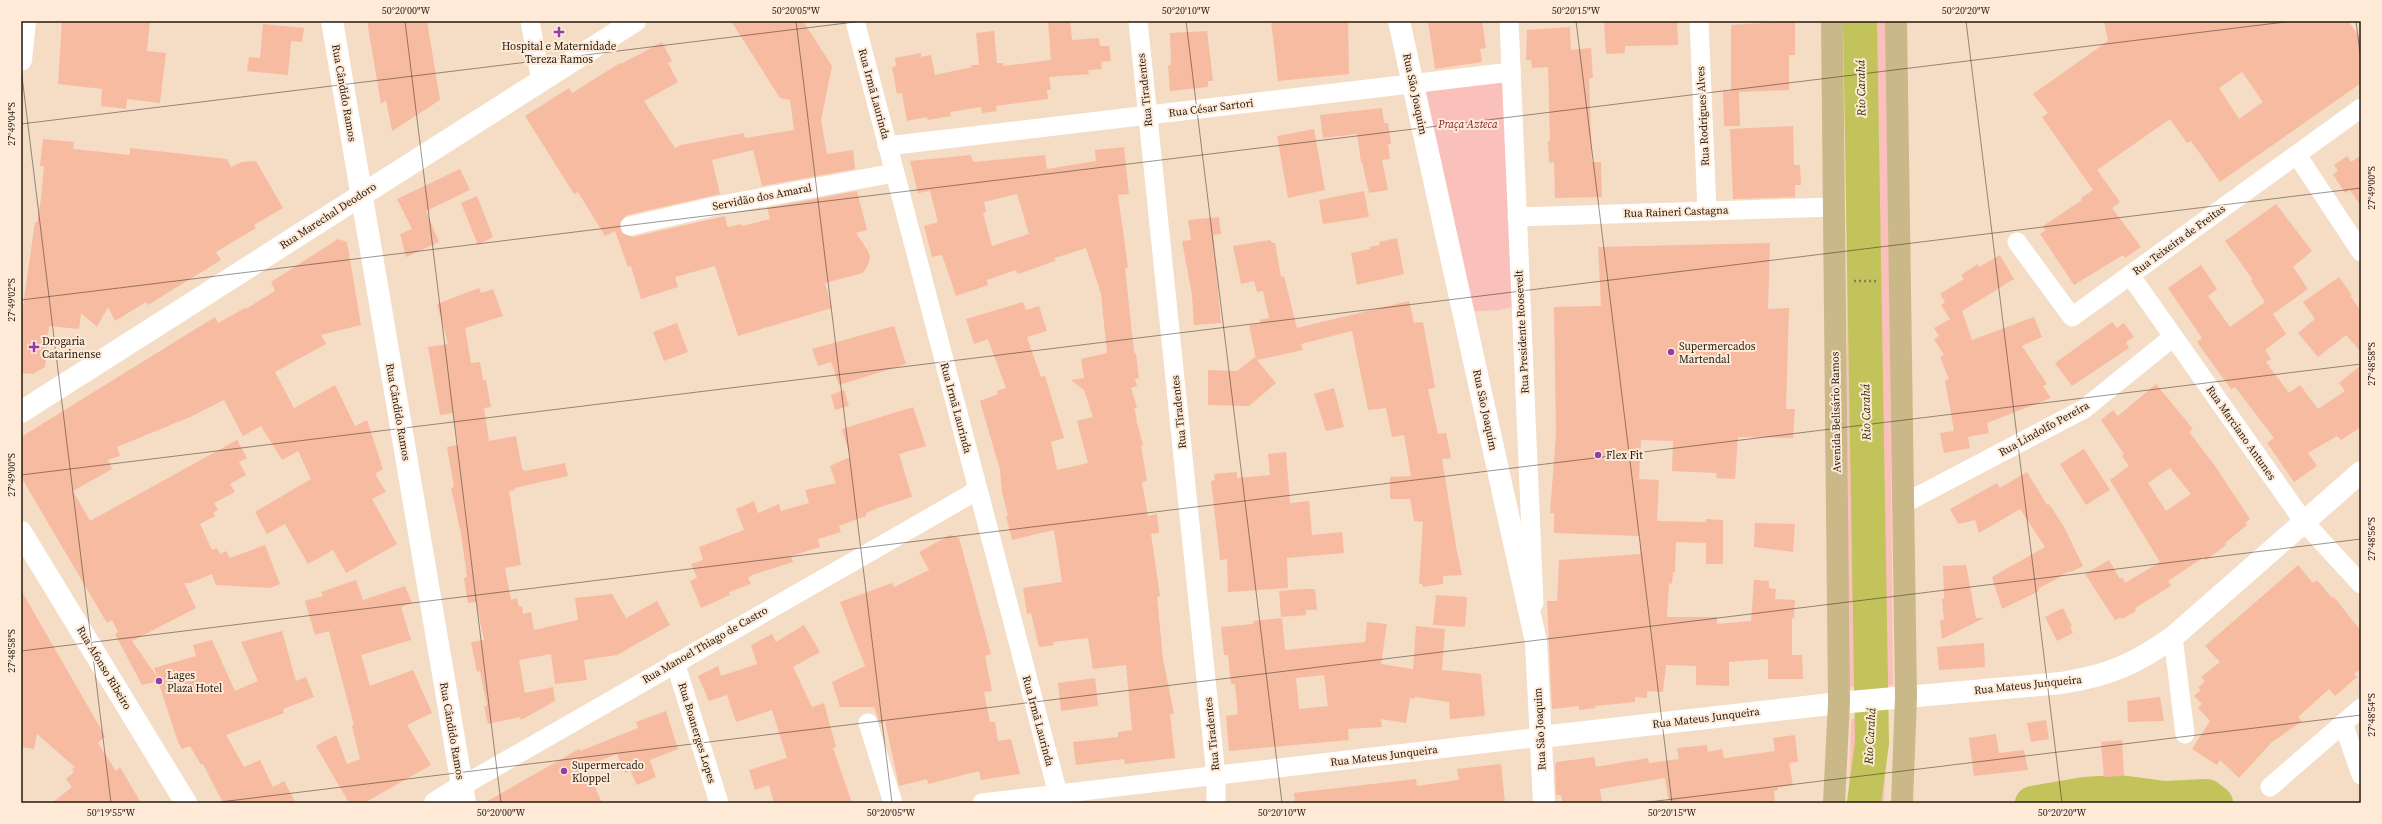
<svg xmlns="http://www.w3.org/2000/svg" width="2382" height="824" viewBox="0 0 2382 824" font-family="'Source Serif 4',serif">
	<rect width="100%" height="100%" fill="#f5dcc4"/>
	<g fill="#fac0bc">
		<path d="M1846,21h41l6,664 -45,2z"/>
		<path d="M1511,72l10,233 -22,5 -36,2 -50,-228z"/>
		<path d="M1886,717l-2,86h-35l2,-84z"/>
	</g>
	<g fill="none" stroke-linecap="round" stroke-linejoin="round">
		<g stroke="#c2c35a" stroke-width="34">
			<path d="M1860,21l12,722 -8,60"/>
			<path d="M2032,803l52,-9 36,-2 45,6 42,-2 9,7"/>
		</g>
	</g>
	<g fill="#f7bba2" fill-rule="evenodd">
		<path d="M62,21h88l-3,30 19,2 -6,50 -33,-4 -1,10 -25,-3 1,-17 -44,-5z"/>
		<path d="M367,21h60l13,79 -48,31 -6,-31 -5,4z"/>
		<path d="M731,21h72l29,45 -11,54 6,34 26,-4 2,19 -93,17 -9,-36 -41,10 8,34 -93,21 -7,7 2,11 11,4 92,-21 2,10 3,1 11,-3 1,2 28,-7 -3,-11 90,-17 10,39 -11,3 12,18 2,6 -1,6 -6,10 -38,10 7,25 -94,28 -23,-70 -40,11 3,10 -37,12 -10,-33 -3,1 -13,-36 -10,5 -27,-44 -4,2 -49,-78 44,-28 3,5 48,-30 1,1 41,-22 10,19 -4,2 10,19 -34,19 31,47 6,-3 63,-12 1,5 49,-8 -4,-30 -10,-2z"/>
		<path d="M1048,21h22l2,19 27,-2 1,8h9l2,15 -10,1 1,7 -14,1 1,4 -40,3 2,13h-4l1,9 -52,7 1,5 -15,2 -1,-6 -31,5 1,4 -23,4 -1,-3 -20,4 -5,-28 -5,1 -5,-27 4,-1 -1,-8 26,-5v4l10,-2 4,20 37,-8 -1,-2h8l-3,-32 18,-2 3,32h6v3l48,-6z"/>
		<path d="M1271,21h77l1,53 -71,7z"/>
		<path d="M1428,21h54l4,27 -6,1 2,13 -47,7z"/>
		<path d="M1604,21h73l1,24 -53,1v7l-19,1z"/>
		<path d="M1795,21v34h-6v35l-50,2 1,34h-16l-1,-35h8v-66z"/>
		<path d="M2104,21h244l13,18v44l-141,99 -29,-41 -4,2 -17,-24 -73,51 23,32 -8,6 29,39 -16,11 -2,-3 -49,30 -34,-51 5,-3 -2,-5 39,-26 -1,-2 12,-8 -51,-73 6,-4 -15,-19 75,-53zM2242,72l21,30 -24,17 -20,-31z"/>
		<path d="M263,24l41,4 -2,14 -11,-1 -3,34 -41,-4 2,-14 11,1z"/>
		<path d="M1570,27l1,23 20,-2 2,30h-4l3,84h9l1,35 -47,1 -1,-36 -5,1 -1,-22h2l-2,-74 -16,1 -1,-8h-5l1,-30z"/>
		<path d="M1207,31l6,50h-5v6l-38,4 -2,-25 3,-1 -1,-32z"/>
		<path d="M1382,108l2,15h4l3,21h-3l2,15 -8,1 6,30 -19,3 -7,-31h-1l-4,-28 -34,4 -3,-23z"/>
		<path d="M1793,126l1,39h6l1,20h-6v12l-62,2 -3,-70z"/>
		<path d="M1314,129l11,61 -37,8 -11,-62z"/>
		<path d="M43,139l31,3 -1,7 57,6v-7l97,11 4,8 11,-5 14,-1 27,47 -29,17 2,3 -40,24 5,8 -73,45 -2,-3 -31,19 -7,-14 -11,20 -16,-14 -2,16 -30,-3 -4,41 -12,7 -12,-1v-53l14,-98h2l4,-23 3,-33h-4z"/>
		<path d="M1124,147l5,47 -11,1 10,73h-3l9,84 2,2 3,24 -4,1 2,7 -6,2 6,20h-3l3,11h-1l7,26 -2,1 6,35 -5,1 6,34 9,-2 2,19 -8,1 9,62 -3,1 6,62 11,55h-4l5,44 -50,6 -1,-5 -48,6 -3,-23 45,-5v-5l14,-2 -6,-65 -33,4 -5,-31 -35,4 1,3 -15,2 -8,-34 -4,1 -4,-26 39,-6 -8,-52 -42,10 -6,-24 2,-1 -6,-23 -2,-22 -20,-69 18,-7 -1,-3 9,-3 -18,-49 -14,5 -8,-25 57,-17 3,8 13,-4 8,25 -20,6 14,40 4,-1 19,62 -13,4 6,28 31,-7 -11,-42 16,-4 -9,-27 -13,-10 13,-2 -3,-19 26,-6 -6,-59 -15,-46 -31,10v3l-37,13 -2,-4 -29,10 1,5 -32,11 -14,-41 -10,2 -8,-31 14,-4 -8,-31 -12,2 -8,-32 61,-6 2,7 72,-7 2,14 49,-8 -1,-11zM1017,194l12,40 -37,12 -9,-33 3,-1 -2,-10z"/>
		<path d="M2361,155v51l-11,-16 -5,3 -12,-19 5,-3 -4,-6 13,-9 4,6z"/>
		<path d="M460,169l10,21 -44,21 13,31 -33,15 -6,-23 12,-5 -15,-30z"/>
		<path d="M1364,191l5,26 -46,7 -4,-24z"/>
		<path d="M477,196l16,41 -15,8 -17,-42z"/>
		<path d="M2276,204l36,47 -19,16 15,22 -35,25 13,20 -21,16 6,9 -5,3 23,31 11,-8 18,24 27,-18 -6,-8 22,-18v62l-20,13 -4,-4 -29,17 9,13 -23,16 -27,-39 7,-5 -39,-51 -4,2 -16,-22 -18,-25 5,-4 -34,-50 33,-23 16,24 -9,7 22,31 35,-25 -14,-21 2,-1 -28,-39z"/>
		<path d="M1219,217l2,17 -8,1 8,88 -27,2 -2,-30 -10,-54 9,-1 -3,-20z"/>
		<path d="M1397,238l7,36 -47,11 -6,-32 19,-4 -1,-2 11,-2 -1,-3z"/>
		<path d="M338,239l9,3 14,83 -40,10 5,9 -51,28 19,36 41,-23 20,41 12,-6 16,49 -8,5 11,18 -14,7 25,45 -51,29 -13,-23 -25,14 -23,-40 -18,10 -12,-22 56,-33 -13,-28 -16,9 -21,-34 -18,10 -19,-36 -34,17 -73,30 3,9 -12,4 4,9 -39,22 17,30 147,-81 10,18 -8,4 7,13 -16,9 5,8 -21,11 4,7 -5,3 2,3 -15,8 12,26 5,-2 3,6 6,-3 4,7 35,-13 15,39 -10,4 -54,-3 -4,-11 -22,9h-6l12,25 -64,33 26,37 -4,-10 42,-12 -3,-11 19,-5 23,51 23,-10 -17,-39 41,-11 14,50 10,-4 8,20 -31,12 1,4 -58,22 18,32 16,-7 13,27 11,-6 12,22h-73l-20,-39 -2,1 -11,-19 -8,3 -4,-7 -20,-61 -16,4 -27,-51 3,-2 -6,-12 -5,3 -86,-146v-40l194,-120 3,6 27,-15 1,1 29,-18 -4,-9z"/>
		<path d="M1270,240l2,3h3l6,34 3,-1 13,52 112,-27 5,22 9,-1 12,66 -7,1 10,45 8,-1 5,25 -9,1 15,93 5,23 -19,1v8l-20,3 -1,-3h-3l4,-62 -9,-1 -4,-22h-20v-22l21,-1 -7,-41 -12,2 -6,-29 -18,2 -16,-79 -51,13 2,6 -46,10 19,23 -27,23 -41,-1v-35l29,1 18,-14 1,2 -7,-34 12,-2 -1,-3 9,-2 -6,-27 -6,1 -3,-11 -13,3 -8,-38z"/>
		<path d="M1770,243l-2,66 21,-1 -3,101h9l-2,29 -55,-1 -3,42 -19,-1 1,-5 -45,-2 1,-30 -32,-1 -2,39 20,1 -2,41 49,1v-3l17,1v44h-17v-21l-30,-1 -1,30h-2l-1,12 -3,-1 -2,34h50v7l34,-3 3,-41 15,1v7l7,1 -1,10 20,1 -1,18h-2v37h10l1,24h-35v-20l-39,3v24l-33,-1v-19l-30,-1 -3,27 -16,-1v7l-12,-1v5l-40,4 1,2 -17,2v-4l-27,3 -5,-108h10l2,-41 81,-6v-18l-86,-3v-20h-4l6,-78 -2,-128 47,-1 -3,-59z"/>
		<path d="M2000,255l14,24 -52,32 10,29 62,-23 8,20 -20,9 25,38 -4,2 8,12 -64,25 2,10 -21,4 2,11 -26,5 -4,-20 14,-2 -9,-51 4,-1 -9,-22 4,-2 -10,-16 5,-3 -5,-8 16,-9 -9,-14 4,-3 -5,-8 24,-15 -3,-4 17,-11 1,3z"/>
		<path d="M2339,277l13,18 -2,1 11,15v41l-15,-17 -28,22 -20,-24 17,-14 -12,-17z"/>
		<path d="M479,288l2,5 12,-4 10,27 -38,12 6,35 9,-1 3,18h3l5,27 -7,1 5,33 27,-5 6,33 3,2 40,-8 3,13 -53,12v2l-6,1 12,74 -16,3 6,32 6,-2 2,9 3,-1 1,8 8,-2 3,18 44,-10 -3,-22 37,-4 14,24 31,-17 13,24 -53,30 -33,5 3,20 -32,4 -4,-30 -32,6 6,33 28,-6 2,14 -34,19 -1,-3 -32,7 -4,-18h3l-7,-35 -3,1 -6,-30 13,-2 -8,-38 -8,1 -4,-25 3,-1 -6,-43 -10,-46 3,-1 -7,-40 11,-2 -5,-32 -13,2 -12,-68 20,-3 -11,-40z"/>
		<path d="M2112,322l5,6 7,-5 10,14 -8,5 3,6 -57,38 -17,-23z"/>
		<path d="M677,323l11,29 -24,9 -11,-29z"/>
		<path d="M894,326l12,38 -67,21 -8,-23 -13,4 -6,-17z"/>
		<path d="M2156,384l37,45 -4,3 26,34 35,53 -5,4 2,2 -22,18 1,2 -20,15 -2,-3 -36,24 3,5 -36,22 1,3 -14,8 -1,-2 -6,3 -30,-46 24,-14 11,19 2,-2 3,6 35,-21 -50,-82 19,-14 -7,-10 2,-2 -23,-34 12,-10 5,6zM2170,468l21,26 -25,17 -18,-28z"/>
		<path d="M1334,388l10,39 -18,4 -12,-37z"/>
		<path d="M844,390l5,16 -14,4 -4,-15z"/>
		<path d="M913,407l13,39 -27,8 13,43 -32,10 -14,6v3l-27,10 2,6 -23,7 2,8 -29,9 2,6 -41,13 -4,3 3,6 -22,8 1,3 -29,13 -11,-27 7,-3 -6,-14 12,-4 -4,-13 45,-17 -8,-21 18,-8 4,12 21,-9 2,7 28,-8 -4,-13 31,-7 -6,-17 20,-9 -8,-28z"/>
		<path d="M2084,449l26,41 -24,15 -26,-41z"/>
		<path d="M1286,452l4,51 19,-2 3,34 30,-3 2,21 -57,5 1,30 -60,4 -1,-33 -7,1 -9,-79 4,-1 -1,-6 23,-2v6l33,-3 -2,-21z"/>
		<path d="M2027,472l20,33 2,-1 15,23 19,39 -12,6 -1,-1 -32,18 1,2 -37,18 -10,-32 53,-30 -25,-38 -41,24 -4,-13 -17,4 -8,-15 47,-26 3,5z"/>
		<path d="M1755,523l40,1 -2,28 -39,-5z"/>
		<path d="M950,535l9,3 32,116 -6,2 7,35 -8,1 6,30h5l3,19 13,-2 9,35 -39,6 -2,-9 -51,13 -1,-5 -28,7 -14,-65 -5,3 -6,-17h-34l-8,-25 33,-16 -25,-64 52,-19 2,4 35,-17 -10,-18z"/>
		<path d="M1966,565l10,53h8l-42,21 -2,-19h4l-2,-21h2l-1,-33z"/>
		<path d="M2298,565l15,18 4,-3 15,18 2,-1 27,34v38l-7,5 3,3 -22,19 -6,-7 -31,28 4,4 -31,22 -32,35 -19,-18 -3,5 -25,-16 18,-28 -12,-13 4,-4 -8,-8 7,-6 -3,-2 7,-7 -4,-4 19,-15 -15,-16z"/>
		<path d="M356,580l7,20 42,-14 7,17 -11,4 10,33 -50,15 9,31 43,-16 19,43 -25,12 24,40 -67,38h-15l-33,-57 20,-11 11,29 13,-5 -8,-33 2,-1 -25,-94 -14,4 -10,-34 18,-5 -2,-4z"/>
		<path d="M1302,589h13l2,21h-11v5l-25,2 -2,-26z"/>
		<path d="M21,590l84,146 -7,7 18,28 4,-4 21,36h-89l20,-16 -6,-8 8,-7 -2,-3 3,-2 -38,-33 -3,15 -13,-2z"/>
		<path d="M1436,595l31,2 -2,30 -32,-2z"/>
		<path d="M2063,608l9,18 -2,1 3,6 -16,8 -12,-24z"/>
		<path d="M1282,618l3,32 80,-8 2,-20 20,2 -6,40 32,5 3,-43 29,3 -3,41 39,4 4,42 -35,3 -1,-17 -34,-5 -1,2 -4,-1 -4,25 -25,-4 1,8 -34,2 1,11 -120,11 -3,-35 12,-2 -3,-30h-4l-3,-29h-4l-3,-28 32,-3v-3zM1324,675l4,31 -29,3 -3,-31z"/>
		<path d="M804,625l16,27 -27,15 19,40 12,-4 12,44 -3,1 19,55h-78l-5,-18 -14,5 -6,-20 38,-12 -15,-48 -36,12 -9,-27 -18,6 -11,-25 20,-10 3,10 36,-12 -6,-19 21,-11 4,8z"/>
		<path d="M1984,643l1,24 -46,3 -2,-23z"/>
		<path d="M1095,678l3,28 -37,5 -3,-28z"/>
		<path d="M2160,697l4,24 -36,1 -1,-21z"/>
		<path d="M666,711l12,38 -28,11 6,17 -19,8 -7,-15 -5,3 -8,-19 -31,12 16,37h-118l95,-54 1,2 58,-23 -2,-6z"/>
		<path d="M2046,720l3,19 -18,3 -4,-19z"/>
		<path d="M1996,734l3,19 25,-3 4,20 -54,6 -5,-38z"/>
		<path d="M1795,735l3,27 -9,1 4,22 -15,2v3l-4,1 1,12h-106l-4,-25 -65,11 2,14h-39l-2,-8h-5l-1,-31 2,-2 37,-5 2,10 52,-9 1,5 30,-4 -2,-11 30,-3 1,7 14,-3 2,9h2l49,-7 -2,-13z"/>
		<path d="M2122,740l2,36 -20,1 -3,-35z"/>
		<path d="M1501,764l4,39h-210l-1,-10 122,-14 1,7 42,-6 -2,-11z"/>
	</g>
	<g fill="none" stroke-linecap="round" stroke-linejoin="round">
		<path stroke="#877767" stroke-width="2.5" stroke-dasharray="2 3" stroke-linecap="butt" d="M1854,281h25"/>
		<g stroke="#fff" stroke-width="19">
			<path d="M530,21l11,60"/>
			<path d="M855,21l203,773"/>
			<path d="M1138,21l78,755v27"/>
			<path d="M1509,21l25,582"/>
			<path d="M1699,21l8,190"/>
			<path d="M887,146l624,-74"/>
			<path d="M2297,155l64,97"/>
			<path d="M1517,217l317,-10"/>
			<path d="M630,226l81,-19 183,-34"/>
			<path d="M2017,242l55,75 289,-209"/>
			<path d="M2130,275l174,247 57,62"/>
			<path d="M1903,504l181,-95 89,-72"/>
			<path d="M2173,637l12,97"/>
			<path d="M675,662l44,141"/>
			<path d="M868,723l25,80"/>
			<path d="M2343,723l18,52"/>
			<path d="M462,786l516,-296"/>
			<path d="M2270,787l91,-79"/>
			<path d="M982,803l559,-66"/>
		</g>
		<g stroke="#fff" stroke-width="22">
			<path d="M332,21l133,782"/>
			<path d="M1399,21l137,621 8,161"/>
			<path d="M21,60l4,-39"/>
			<path d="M21,412l614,-391"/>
			<path d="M21,532l165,271"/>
			<path d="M1541,737l298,-34 222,-20c46,-7 75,-19 112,-46l188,-165"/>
			<path d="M435,803l27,-17"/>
		</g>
		<g stroke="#cbb888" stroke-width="22">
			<path d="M1832,21l7,682 -5,100"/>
			<path d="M1896,21l10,675 -4,107"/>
		</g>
	</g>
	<path fill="none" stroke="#221911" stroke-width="1" stroke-opacity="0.45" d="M405,21l96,782M796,21l96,782M1186,21l96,782M1576,21l96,782M1966,21l96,782M2356,21l5,40M21,68l90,735M21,124l842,-103M21,300l2272,-279M21,475l2340,-287M21,651l2340,-287M212,803l2149,-264M1641,803l720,-88"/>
	<g fill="#913dab" stroke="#feead7" stroke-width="1.5">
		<path d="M557 26h4v4h4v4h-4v4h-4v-4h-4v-4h4z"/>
		<path d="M32 341h4v4h4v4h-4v4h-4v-4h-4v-4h4z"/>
		<circle cx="1671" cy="352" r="4"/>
		<circle cx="1598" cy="455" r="4"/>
		<circle cx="159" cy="681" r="4"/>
		<circle cx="564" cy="771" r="4"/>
	</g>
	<g text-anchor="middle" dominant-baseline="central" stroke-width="4" stroke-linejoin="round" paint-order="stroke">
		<g font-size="11" fill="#221911" stroke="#feead7" text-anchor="start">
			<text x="559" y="46" text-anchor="middle">Hospital e Maternidade<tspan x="559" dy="13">Tereza Ramos</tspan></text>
			<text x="42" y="341">Drogaria<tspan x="42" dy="13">Catarinense</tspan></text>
			<text x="1679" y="346">Supermercados<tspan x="1679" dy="13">Martendal</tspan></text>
			<text x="1606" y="455">Flex Fit</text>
			<text x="167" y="675">Lages<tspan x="167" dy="13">Plaza Hotel</tspan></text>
			<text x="572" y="765">Supermercado<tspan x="572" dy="13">Kloppel</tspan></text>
		</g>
		<g font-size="11" fill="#221911" stroke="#feead7">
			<text transform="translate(1145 90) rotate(-96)">Rua Tiradentes</text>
			<text transform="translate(344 93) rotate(80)">Rua Cândido Ramos</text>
			<text transform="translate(874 94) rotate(75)">Rua Irmã Laurinda</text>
			<text transform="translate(1415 94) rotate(78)">Rua São Joaquim</text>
			<text transform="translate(1211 108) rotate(-7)">Rua César Sartori</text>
			<text transform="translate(1703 116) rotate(-93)">Rua Rodrigues Alves</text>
			<text transform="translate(762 197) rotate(-11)">Servidão dos Amaral</text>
			<text transform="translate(1676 212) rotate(-2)">Rua Raineri Castagna</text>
			<text transform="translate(328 216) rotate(-33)">Rua Marechal Deodoro</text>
			<text transform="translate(2179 240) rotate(-36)">Rua Teixeira de Freitas</text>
			<text transform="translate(1522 332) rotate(-93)">Rua Presidente Roosevelt</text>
			<text transform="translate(956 408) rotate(75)">Rua Irmã Laurinda</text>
			<text transform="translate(1485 410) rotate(78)">Rua São Joaquim</text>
			<text transform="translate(398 412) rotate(80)">Rua Cândido Ramos</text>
			<text transform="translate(1179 412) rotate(-96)">Rua Tiradentes</text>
			<text transform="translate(1836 412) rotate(-91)">Avenida Belisário Ramos</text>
			<text transform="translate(2044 429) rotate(-29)">Rua Lindolfo Pereira</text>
			<text transform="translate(2241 433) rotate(55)">Rua Marciano Antunes</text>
			<text transform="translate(705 645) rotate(-30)">Rua Manoel Thiago de Castro</text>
			<text transform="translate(104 668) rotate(59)">Rua Afonso Ribeiro</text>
			<text transform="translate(2028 685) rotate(-6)">Rua Mateus Junqueira</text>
			<text transform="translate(1706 718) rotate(-7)">Rua Mateus Junqueira</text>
			<text transform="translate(1038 721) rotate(75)">Rua Irmã Laurinda</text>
			<text transform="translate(1540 729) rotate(-93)">Rua São Joaquim</text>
			<text transform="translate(452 731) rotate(80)">Rua Cândido Ramos</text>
			<text transform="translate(697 733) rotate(73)">Rua Boanerges Lopes</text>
			<text transform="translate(1212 734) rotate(-96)">Rua Tiradentes</text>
			<text transform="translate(1384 756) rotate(-7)">Rua Mateus Junqueira</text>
		</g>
		<g font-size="11" font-style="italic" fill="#791d22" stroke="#feead7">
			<text x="1468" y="124">Praça Azteca</text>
		</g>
		<g font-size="12" font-style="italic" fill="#303002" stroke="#feead7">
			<text transform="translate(1861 88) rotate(-91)">Rio Carahá</text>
			<text transform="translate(1866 412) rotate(-91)">Rio Carahá</text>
			<text transform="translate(1870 736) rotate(-87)">Rio Carahá</text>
		</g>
	</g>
	<rect width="2382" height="824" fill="none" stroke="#feead7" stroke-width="44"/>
	<rect x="22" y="22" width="2338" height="780" fill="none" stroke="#221911" stroke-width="1.5"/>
	<g font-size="10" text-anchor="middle" fill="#221911">
		<text x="406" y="14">50°20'00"W</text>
		<text x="796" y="14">50°20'05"W</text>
		<text x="1186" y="14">50°20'10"W</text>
		<text x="1576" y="14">50°20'15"W</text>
		<text x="1966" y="14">50°20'20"W</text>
		<text transform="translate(11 124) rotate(-90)" y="4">27°49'04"S</text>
		<text transform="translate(2371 188) rotate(-90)" y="4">27°49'00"S</text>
		<text transform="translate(11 300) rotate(-90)" y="4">27°49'02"S</text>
		<text transform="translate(2371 364) rotate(-90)" y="4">27°48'58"S</text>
		<text transform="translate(11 475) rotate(-90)" y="4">27°49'00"S</text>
		<text transform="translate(2371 539) rotate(-90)" y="4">27°48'56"S</text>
		<text transform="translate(11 651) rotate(-90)" y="4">27°48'58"S</text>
		<text transform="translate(2371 715) rotate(-90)" y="4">27°48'54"S</text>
		<text x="111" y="816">50°19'55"W</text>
		<text x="501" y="816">50°20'00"W</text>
		<text x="891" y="816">50°20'05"W</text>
		<text x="1282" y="816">50°20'10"W</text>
		<text x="1672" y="816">50°20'15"W</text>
		<text x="2062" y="816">50°20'20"W</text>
	</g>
</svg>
